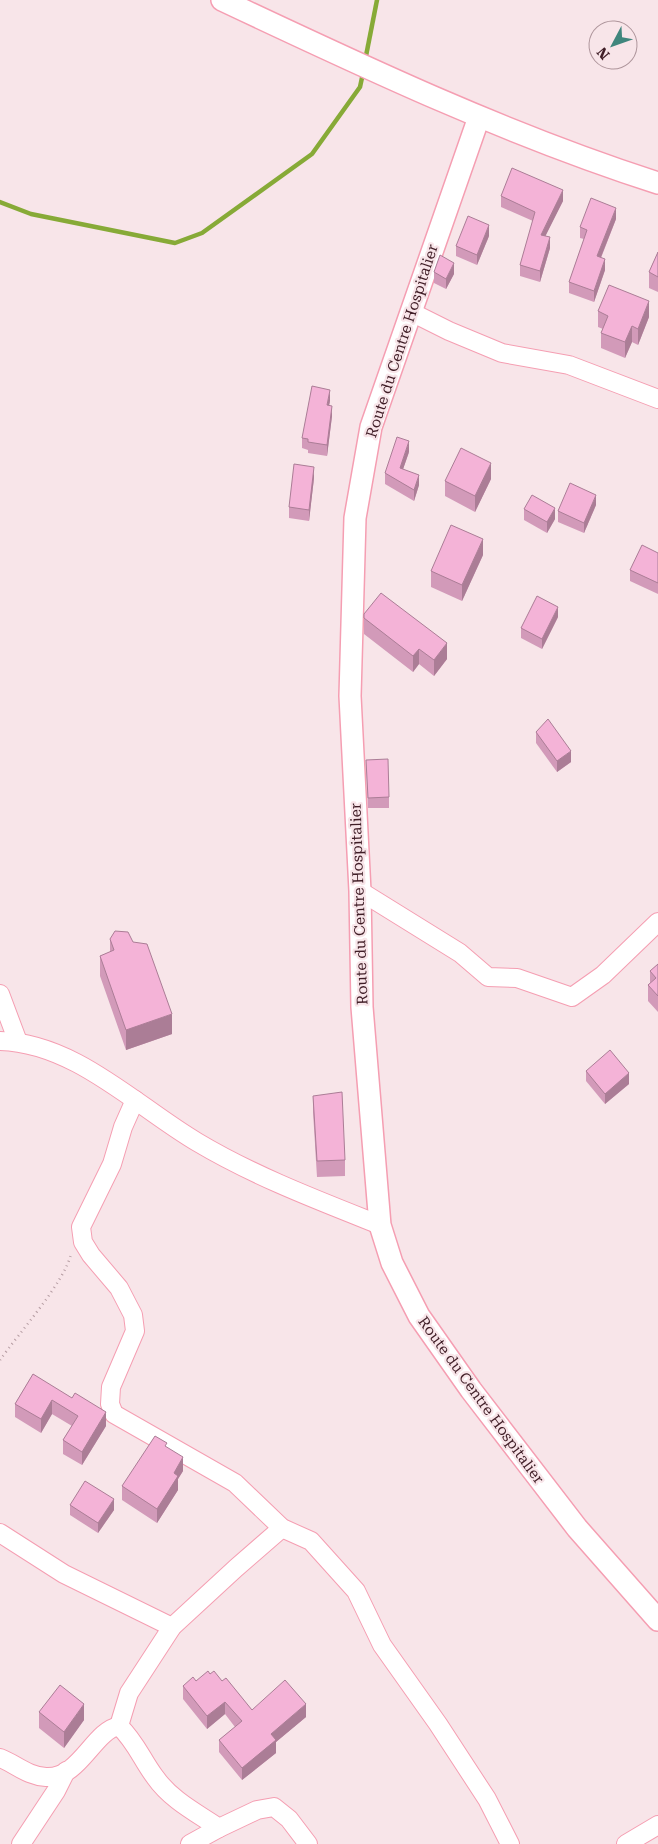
<svg xmlns="http://www.w3.org/2000/svg" width="658" height="1844" viewBox="0 0 658 1844" font-family="'Roboto Serif',serif">
	<rect width="100%" height="100%" fill="#f8e5e9"/>
	<g fill="none" stroke-linecap="round" stroke-linejoin="round">
		<g stroke="#87aa37" stroke-width="4.5">
			<path d="M365,61l12,-61"/>
			<path d="M0,202l31,12 144,29 27,-10 110,-79 48,-67 3,-14"/>
		</g>
		<defs>
			<g id="minor">
				<path d="M411,312l38,19 53,22 67,12 89,34"/>
				<path d="M360,891l100,62 28,24 29,1 55,19 31,-22 55,-53"/>
				<path d="M0,994l18,48"/>
				<path d="M0,1041c75,2 136,65 197,101 57,34 120,58 183,83"/>
				<path d="M135,1100l-12,27 -11,37 -31,63 2,15 8,13 28,33 14,27 2,16 -24,56 -1,17 4,10 121,69 47,45 29,13 45,50 26,54 56,79 49,75 23,45"/>
				<path d="M0,1533l64,41 108,53"/>
				<path d="M119,1726l10,-33 43,-66 64,-59 46,-40"/>
				<path d="M119,1726c17,16 23,34 36,51 16,23 42,36 64,51l38,-18 17,-3 15,12 19,25"/>
				<path d="M0,1758c16,6 27,18 46,19 34,2 47,-46 73,-51"/>
				<path d="M21,1844l35,-53 10,-20"/>
				<path d="M190,1844l29,-16"/>
				<path d="M626,1844l32,-19"/>
			</g>
			<g id="tertiary">
				<path d="M222,0c142,67 286,135 436,183"/>
				<path d="M479,117l-108,310 -16,91 -5,178 10,195 2,116 18,218 12,38 27,53 52,74 106,138 81,92"/>
			</g>
		</defs>
		<use href="#minor" stroke="#f59eb2" stroke-width="20"/>
		<use href="#tertiary" stroke="#f59eb2" stroke-width="24"/>
		<path stroke="#b69da3" stroke-width="2.5" stroke-dasharray="1 4" stroke-linecap="butt" d="M0,1360c19,-27 64,-77 71,-106"/>
		<use href="#minor" stroke="#fff" stroke-width="18"/>
		<use href="#tertiary" stroke="#fff" stroke-width="21"/>
	</g>
	<g fill="#d29ab9">
		<path d="M501,196l62,5 -18,35 5,12 -10,34 -20,-6v-11l13,-44 -32,-14z"/>
		<path d="M616,219l-15,39 4,12 -11,32 -25,-9v-11l15,-43 -4,-1v-11z"/>
		<path d="M489,236l-12,29 -21,-9v-10z"/>
		<path d="M658,252v40l-9,-4v-16z"/>
		<path d="M434,272l20,2 -8,15 -12,-6z"/>
		<path d="M598,311l51,6 -11,28 -6,-3 -7,16 -24,-10v-15l2,-4 -5,-2z"/>
		<path d="M330,401l-1,4 3,11 -5,40 -19,-3v-3l-6,-2v-10z"/>
		<path d="M409,452l-6,17 16,16 -5,16 -29,-17v-11z"/>
		<path d="M314,478l-5,43 -20,-3v-11z"/>
		<path d="M491,479l-16,33 -30,-16v-15z"/>
		<path d="M596,505l-12,28 -26,-11v-11z"/>
		<path d="M524,509l31,10 -8,14 -23,-13z"/>
		<path d="M658,553v41l-28,-13v-11z"/>
		<path d="M483,555l-21,46 -31,-14v-16z"/>
		<path d="M364,614l83,45 -13,17 -15,-12 -6,8 -49,-38z"/>
		<path d="M558,617l-16,32 -21,-11v-10z"/>
		<path d="M536,732l35,30 -14,10 -21,-29z"/>
		<path d="M366,760l23,37v11h-21z"/>
		<path d="M110,939l62,95 -46,16 -26,-74v-20l10,-4z"/>
		<path d="M658,964v48l-10,-11v-16l2,-2v-12z"/>
		<path d="M586,1071l43,13 -24,20 -19,-23z"/>
		<path d="M313,1096l32,64v16l-28,1 -4,-65z"/>
		<path d="M33,1374l73,52 -24,39 -19,-11v-14l9,-14 -20,-12 -11,19 -26,-16v-13z"/>
		<path d="M167,1447l16,24 -5,8v11l-21,33 -35,-23v-14z"/>
		<path d="M70,1505l44,5 -16,23 -28,-18z"/>
		<path d="M210,1674l12,7 30,29 54,7 -30,25v11l-34,27 -23,-28v-12l16,-13 -10,-13 -18,15 -24,-30v-13l13,-5z"/>
		<path d="M39,1712l45,8 -20,28 -25,-20z"/>
	</g>
	<g fill="#ab7d96">
		<path d="M563,190v11l-22,44v-10z"/>
		<path d="M616,208v11l-19,48v-11z"/>
		<path d="M489,225v11l-12,29v-10z"/>
		<path d="M550,237v11l-10,34v-11z"/>
		<path d="M605,259v11l-11,32v-11z"/>
		<path d="M454,263v11l-8,15v-10z"/>
		<path d="M649,301v16l-11,28v-16z"/>
		<path d="M632,326v16l-7,16v-16z"/>
		<path d="M330,390v11l-3,15v-11z"/>
		<path d="M332,406v10l-5,40v-11z"/>
		<path d="M409,441v11l-9,26v-10z"/>
		<path d="M491,463v16l-16,33v-16z"/>
		<path d="M314,467v11l-5,43v-11z"/>
		<path d="M419,475v10l-5,16v-11z"/>
		<path d="M596,495v10l-12,28v-10z"/>
		<path d="M555,508v11l-8,14v-11z"/>
		<path d="M483,539v16l-21,46v-16z"/>
		<path d="M558,607v10l-16,32v-10z"/>
		<path d="M447,643v16l-13,17v-16z"/>
		<path d="M419,649v15l-6,8v-16z"/>
		<path d="M571,751v11l-14,10v-11z"/>
		<path d="M172,1014v20l-46,16v-20z"/>
		<path d="M629,1073v11l-24,20v-10z"/>
		<path d="M52,1400v14l-11,19v-14z"/>
		<path d="M106,1412v14l-24,39v-13z"/>
		<path d="M183,1457v14l-5,8v11l-21,33v-14l17,-36z"/>
		<path d="M114,1499v11l-16,23v-10z"/>
		<path d="M225,1702v12l-18,15v-13z"/>
		<path d="M84,1704v16l-20,28v-16z"/>
		<path d="M306,1704v13l-30,25v11l-34,27v-12l29,-34z"/>
	</g>
	<g fill="#f4b3d7" stroke="#ab7d96">
		<path d="M512,168l51,22 -22,45 9,2 -10,34 -20,-6 15,-53 -34,-16z"/>
		<path d="M591,198l25,10 -19,48 8,3 -11,32 -25,-9 18,-52 -7,-3z"/>
		<path d="M468,216l21,9 -12,30 -21,-9z"/>
		<path d="M658,252v25l-9,-5z"/>
		<path d="M440,255l14,8 -8,16 -12,-7z"/>
		<path d="M609,285l40,16 -11,28 -6,-3 -7,16 -24,-9 7,-17 -10,-5z"/>
		<path d="M312,386l18,4 -3,15 5,1 -5,39 -19,-3v-3l-6,-1z"/>
		<path d="M397,437l12,4 -9,27 19,7 -5,15 -29,-17z"/>
		<path d="M461,448l30,15 -16,33 -30,-15z"/>
		<path d="M294,464l20,3 -5,43 -20,-3z"/>
		<path d="M570,483l26,12 -12,28 -26,-12z"/>
		<path d="M532,495l23,13 -8,14 -23,-13z"/>
		<path d="M451,525l32,14 -21,46 -31,-14z"/>
		<path d="M642,545l16,8v30l-28,-13z"/>
		<path d="M381,593l66,50 -13,17 -15,-11 -6,7 -49,-38v-4z"/>
		<path d="M537,596l21,11 -16,32 -21,-11z"/>
		<path d="M548,719l23,32 -14,10 -21,-29z"/>
		<path d="M388,759l1,38 -21,1 -2,-38z"/>
		<path d="M115,931l13,1 5,10 14,2 25,70 -46,16 -26,-74 14,-6 -4,-11z"/>
		<path d="M658,964v32l-10,-11 8,-7 -6,-7z"/>
		<path d="M610,1050l19,23 -24,21 -19,-23z"/>
		<path d="M342,1092l3,68 -28,1 -4,-65z"/>
		<path d="M33,1374l39,24 3,-5 31,19 -24,40 -19,-12 15,-24 -26,-16 -11,19 -26,-15z"/>
		<path d="M155,1436l12,7 -2,3 18,11 -9,16 4,3 -21,33 -35,-23z"/>
		<path d="M85,1481l29,18 -16,24 -28,-18z"/>
		<path d="M208,1671l2,3 4,-3 8,10 4,-3 26,32 33,-30 21,24 -35,30 5,6 -34,28 -23,-28 23,-19 -17,-19 -18,14 -24,-30 10,-9 3,4z"/>
		<path d="M60,1685l24,19 -20,28 -25,-20z"/>
	</g>
	<g text-anchor="middle" dominant-baseline="central" stroke-width="4.5" stroke-linejoin="round" paint-order="stroke">
		<g font-size="15" fill="#401e27" stroke="#f8e5e9">
			<text transform="translate(402 341) rotate(-72)">Route du Centre Hospitalier</text>
			<text transform="translate(359 904) rotate(-92)">Route du Centre Hospitalier</text>
			<text transform="translate(481 1400) rotate(54)">Route du Centre Hospitalier</text>
		</g>
	</g>
	<g transform="translate(613 45) rotate(229)"><circle r="24" fill="#f8e5e9" stroke="#ae959b"/>
	<path d="M0-4L9 19L0 12L-9 19Z" fill="#40867d"/>
	<text y="-8" font-size="14" font-weight="bold" text-anchor="middle" fill="#401e27">N</text>
	</g>
</svg>
